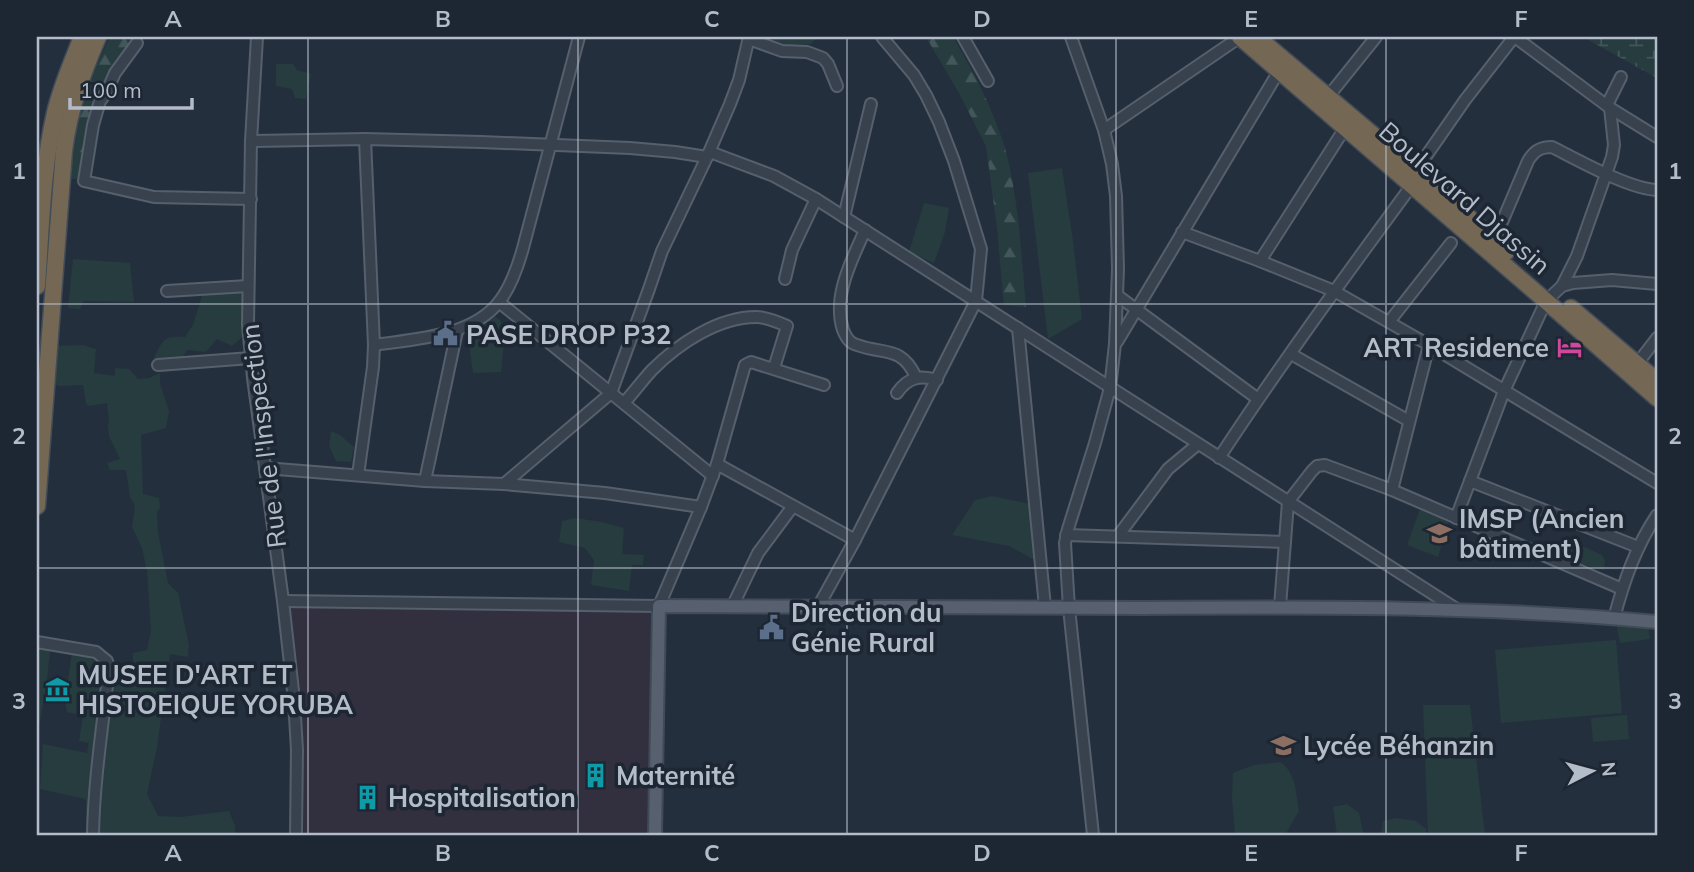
<svg xmlns="http://www.w3.org/2000/svg" width="1694" height="872" viewBox="0 0 1694 872" font-family="Mulish,sans-serif">
	<defs>
		<pattern id="forest-firs" width="22" height="20" patternUnits="userSpaceOnUse" patternTransform="scale(1.75)"><rect width="22" height="20" fill="#263c3f"/><path d="M5 1l3.5 6h-7zM16 11l3.5 6h-7z" fill="#435659"/></pattern>
		<pattern id="wetland-marsh" width="20" height="14" patternUnits="userSpaceOnUse" patternTransform="scale(1.75)"><rect width="20" height="14" fill="#263c3f"/><path d="M1 5h8M5 5V1M11 12h8M15 12V8" fill="none" stroke="#435659"/></pattern>
	</defs>
	<rect width="100%" height="100%" fill="#242f3e"/>
	<path fill="#32303f" d="M290,606l360,3v226h-346v-86z"/>
	<g fill="#263c3f">
		<path d="M768,37h49l-6,7 -28,2 -15,-4z"/>
		<path d="M276,64h17l4,6 14,4 -5,25 -11,-1 -3,-9 -16,-3z"/>
		<path d="M1062,168l11,73 9,78 -34,20 -20,-166z"/>
		<path d="M924,203l25,5 -4,24 -11,31 -25,-11z"/>
		<path d="M73,259l57,4 4,39 -50,-1 -4,8 -12,-1z"/>
		<path d="M240,287l5,8 -3,42 -10,9 -15,-7 -11,13 -19,-2 -8,14 -21,1 -4,-7c9,-19 10,-22 31,-21l8,-12 11,-36z"/>
		<path d="M491,314l9,6 5,10 -4,42 -28,1 -6,-43z"/>
		<path d="M83,345l13,4 -2,24 21,3v-8l14,1 9,10 11,-1 11,-5v11l9,27 -3,17 -25,7 2,59 16,4 1,10 -3,4 1,21 10,50 10,10 11,52 -1,12 -18,-3 -13,93 -10,47 11,22 22,1 49,-6 6,15v9h-149v-35l-5,-2 -41,-9 3,-45 44,9 2,-10 -10,-2 4,-25 -16,-4 -2,-12 7,-48 16,5 10,6 3,10 20,4 11,4 12,-9 -11,-11v-8l14,-3 4,-19 -4,-60 -5,-23 -10,-21 3,-21 -5,-9 -4,-27h-16l-3,-7 13,-4 -11,-23 -1,-11 1,-4 -2,-18 -18,3 -3,-2 -3,-19 -23,1 -11,-3 6,-37z"/>
		<path d="M331,431l9,4 14,12 -3,15 -15,-1 -7,-15z"/>
		<path d="M992,496l43,9 5,58 -31,-17 -57,-11 23,-35z"/>
		<path d="M1420,509l28,13 -10,35 -31,-12z"/>
		<path d="M575,518l27,4 22,6 -2,26 22,1 -1,10h-11l-3,26 -38,-6 3,-25 -9,-12 -26,-6 3,-21z"/>
		<path d="M1580,545l22,10 3,5 -1,10 -44,-11 4,-11z"/>
		<path d="M1616,622l32,2 2,15 -30,4z"/>
		<path d="M1616,640l6,73 -121,10 -6,-73z"/>
		<path d="M37,645l13,6 -4,38 -9,48z"/>
		<path d="M1423,705h47l15,130h-57z"/>
		<path d="M1627,715l2,24 -36,3 -2,-24z"/>
		<path d="M1280,762c16,10 16,32 19,49l-14,24h-50l-3,-37 1,-25 21,-8z"/>
		<path d="M1347,804l12,9 5,22h-27l-4,-28z"/>
		<path d="M1396,818l20,3 10,8v6h-45l2,-14z"/>
	</g>
	<g fill="url(#forest-firs)">
		<path d="M110,37h26l-38,53 -18,89h-11l4,-39 15,-57z"/>
		<path d="M926,37h27c21,35 40,72 52,111 14,52 16,106 21,159l-22,-2 -7,-77 -11,-82 -27,-53z"/>
	</g>
	<path fill="url(#wetland-marsh)" d="M1583,37h74v41z"/>
	<g fill="none" stroke-linecap="round" stroke-linejoin="round">
		<defs>
			<g id="minor">
				<path d="M257,37l-6,104 -3,184 5,53 30,223 11,99 3,50 -1,85"/>
				<path d="M963,37l25,44"/>
				<path d="M1071,37l33,93 8,34 4,32 2,73 -3,75 -5,44 -15,55 -27,86 -3,14 4,65 24,227"/>
				<path d="M1515,37l95,71 47,29"/>
				<path d="M749,39l33,12 25,1 16,6 5,6 9,22"/>
				<path d="M137,43l-22,30 -9,20 -6,8 -7,24 -9,56 70,16 97,2"/>
				<path d="M1327,98l49,-61"/>
				<path d="M1607,105l14,-28"/>
				<path d="M1104,130l136,-93"/>
				<path d="M251,141l114,-2 116,3 149,6 45,4 32,5"/>
				<path d="M710,152l64,24 42,23 642,411"/>
				<path d="M1415,172l50,-72 49,-63"/>
				<path d="M844,217l27,-113"/>
				<path d="M865,230c-13,30 -33,66 -22,100 3,7 6,13 14,15 27,10 44,0 59,32"/>
				<path d="M1182,232l78,29 74,30 95,54 228,138"/>
				<path d="M1494,241l34,-80c6,-10 12,-14 24,-14 26,13 77,42 105,43"/>
				<path d="M1260,261l85,-133"/>
				<path d="M785,279l7,-29 24,-51"/>
				<path d="M1562,286l15,-30 35,-99 2,-12 -4,-37"/>
				<path d="M167,291l81,-5"/>
				<path d="M1118,296l140,103"/>
				<path d="M499,302l214,174"/>
				<path d="M1389,322l62,-79"/>
				<path d="M1018,328l27,279"/>
				<path d="M1117,342l162,-271"/>
				<path d="M374,345c41,-6 97,-8 125,-43 12,-15 19,-36 24,-54l56,-211"/>
				<path d="M1291,354l118,67"/>
				<path d="M1637,364l20,-26"/>
				<path d="M158,365l93,-7"/>
				<path d="M897,393c11,-16 23,-18 40,-13"/>
				<path d="M624,403c9,-10 18,-22 28,-33 26,-26 66,-53 104,-53 11,0 22,5 31,9l-13,42"/>
				<path d="M1219,458c61,-93 127,-183 193,-273"/>
				<path d="M717,464l138,76"/>
				<path d="M265,468l160,13 79,3 101,9 96,14"/>
				<path d="M358,475l15,-108 1,-22 -9,-206"/>
				<path d="M425,481l32,-150"/>
				<path d="M1470,481l168,66"/>
				<path d="M504,484l107,-91 38,-104 13,-38 45,-94 23,-53 9,-24 10,-43"/>
				<path d="M1392,490l37,-145"/>
				<path d="M1456,518l48,-127 42,-90 16,-15 11,-3 39,-3 45,4"/>
				<path d="M1066,535l219,7"/>
				<path d="M1118,536l50,-67 30,-25"/>
				<path d="M283,601l376,5 42,-99 16,-43 28,-99 6,-3 73,23"/>
				<path d="M732,607l26,-54 35,-47"/>
				<path d="M818,607l37,-67 121,-239 5,-52 -27,-88 -15,-39 -13,-27 -12,-20 -32,-38"/>
				<path d="M1280,607l8,-105 24,-31 5,-5 8,-1 67,25 230,99"/>
				<path d="M1614,618c10,-37 22,-72 43,-103"/>
				<path d="M37,642l59,10 11,9 2,7c-6,56 -15,111 -16,167"/>
			</g>
			<path id="major" d="M655,835l4,-229c162,2 324,2 486,2 171,-1 342,-2 512,14"/>
			<g id="highway">
				<path d="M1240,37l306,264 111,97"/>
				<path d="M1257,37l192,162 57,53"/>
				<path d="M37,286c4,-57 5,-117 18,-173 6,-26 17,-51 27,-76"/>
				<path d="M1571,308l86,73"/>
				<path d="M37,506l27,-355c5,-41 18,-77 34,-114"/>
			</g>
		</defs>
		<use href="#minor" stroke="#565f6c" stroke-width="14"/>
		<use href="#major" stroke="#414a57" stroke-width="16"/>
		<use href="#highway" stroke="#434c59" stroke-width="19"/>
		<use href="#minor" stroke="#38414e" stroke-width="10"/>
		<use href="#major" stroke="#56606e" stroke-width="12"/>
		<use href="#highway" stroke="#746855" stroke-width="16"/>
	</g>
	<path fill="none" stroke="#b4bcc9" stroke-width="2" stroke-opacity="0.55" d="M308,37v798M578,37v798M847,37v798M1116,37v798M1386,37v798M37,304h1620M37,568h1620"/>
	<defs>
		<symbol id="civic-bare" viewBox="-9 -9 18 18"><path d="M-.6-6.5H3V-4.5H.6V-3L4-1V1h2V6H-6V1h2V-1L-.6-3ZM-1.2 2.5V6h2.4V2.5Z" fill="#5c6f8a" stroke="#1d2633" stroke-width="2.5" paint-order="stroke"/></symbol>
		<symbol id="hotel-bare" viewBox="-9 -9 18 18"><path d="M-6-4.5h1.5V1H6V5H4.5V3h-9V5H-6ZM-4 0a1.8 1.8 0 1 1 3.6 0ZM.5 0V-2.5h3Q6-2.5 6 0Z" fill="#d1479c" stroke="#1d2633" stroke-width="2.5" paint-order="stroke"/></symbol>
		<symbol id="university-bare" viewBox="-9 -9 18 18"><path d="M0-5L7-2L0 1L-7-2ZM-4 1L0 2.5L4 1V4Q0 6-4 4Z" fill="#8d6e63" stroke="#1d2633" stroke-width="2.5" paint-order="stroke"/></symbol>
		<symbol id="museum-bare" viewBox="-9 -9 18 18"><path d="M0-6L6-3V-2H-6V-3ZM-5-1h2V3h-2ZM-1-1h2V3h-2ZM3-1h2V3H3ZM-6 4H6V6H-6Z" fill="#0f9aa8" stroke="#1d2633" stroke-width="2.5" paint-order="stroke"/></symbol>
		<symbol id="school-bare" viewBox="-9 -9 18 18"><path d="M0-5L7-2L0 1L-7-2ZM-4 1L0 2.5L4 1V4Q0 6-4 4Z" fill="#8d6e63" stroke="#1d2633" stroke-width="2.5" paint-order="stroke"/></symbol>
		<symbol id="building-bare" viewBox="-9 -9 18 18"><path d="M-4-6H4V6H1V3H-1V6H-4ZM-2.5-4.3h1.7v1.8h-1.7ZM.8-4.3h1.7v1.8H.8ZM-2.5-1h1.7V.8h-1.7ZM.8-1h1.7V.8H.8Z" fill="#0f9aa8" stroke="#1d2633" stroke-width="2.5" paint-order="stroke"/></symbol>
	</defs>
	<g fill-rule="evenodd">
		<use href="#civic-bare" x="428" y="316" width="35" height="35"/>
		<use href="#hotel-bare" x="1552" y="330" width="35" height="35"/>
		<use href="#university-bare" x="1422" y="516" width="35" height="35"/>
		<use href="#civic-bare" x="754" y="610" width="35" height="35"/>
		<use href="#museum-bare" x="40" y="672" width="35" height="35"/>
		<use href="#school-bare" x="1266" y="728" width="35" height="35"/>
		<use href="#building-bare" x="578" y="758" width="35" height="35"/>
		<use href="#building-bare" x="350" y="780" width="35" height="35"/>
	</g>
	<g text-anchor="middle" dominant-baseline="central" stroke-width="7" stroke-linejoin="round" paint-order="stroke">
		<g font-size="26" fill="#b4bcc9" stroke="#1d2633">
			<text transform="translate(1465 198) rotate(41)">Boulevard Djassin</text>
			<text transform="translate(263 436) rotate(-97)">Rue de l'Inspection</text>
		</g>
		<g font-size="26" font-weight="bold" fill="#b4bcc9" stroke="#1d2633" text-anchor="start">
			<text x="466" y="334">PASE DROP P32</text>
			<text x="1549" y="347" text-anchor="end">ART Residence</text>
			<text x="1459" y="518">IMSP (Ancien<tspan x="1459" dy="30">bâtiment)</tspan></text>
			<text x="791" y="612">Direction du<tspan x="791" dy="30">Génie Rural</tspan></text>
			<text x="78" y="674">MUSEE D'ART ET<tspan x="78" dy="30">HISTOEIQUE YORUBA</tspan></text>
			<text x="1303" y="745">Lycée Béhanzin</text>
			<text x="616" y="775">Maternité</text>
			<text x="388" y="797">Hospitalisation</text>
		</g>
	</g>
	<rect width="1694" height="872" fill="none" stroke="#1d2633" stroke-width="77"/>
	<g transform="translate(1592 771) rotate(84)" stroke="#1d2633" stroke-width="5" paint-order="stroke">
	<path d="M0-5L12 26L0 18L-12 26Z" fill="#b4bcc9"/>
	<text y="-10" font-size="19" font-weight="bold" text-anchor="middle" fill="#b4bcc9">N</text>
	</g>
	<path d="M70 98v10h122v-10" fill="none" stroke="#b4bcc9" stroke-width="3.5"/>
	<text x="80" y="98" font-size="21" fill="#b4bcc9" stroke="#1d2633" stroke-width="5" paint-order="stroke">100 m</text>
	<rect x="38" y="38" width="1618" height="796" fill="none" stroke="#b4bcc9" stroke-width="2.5"/>
	<g font-size="23" text-anchor="middle" font-weight="bold" fill="#b4bcc9">
		<text x="173" y="27">A</text>
		<text x="443" y="27">B</text>
		<text x="712" y="27">C</text>
		<text x="982" y="27">D</text>
		<text x="1251" y="27">E</text>
		<text x="1521" y="27">F</text>
		<text x="19" y="179">1</text>
		<text x="1675" y="179">1</text>
		<text x="19" y="444">2</text>
		<text x="1675" y="444">2</text>
		<text x="19" y="709">3</text>
		<text x="1675" y="709">3</text>
		<text x="173" y="861">A</text>
		<text x="443" y="861">B</text>
		<text x="712" y="861">C</text>
		<text x="982" y="861">D</text>
		<text x="1251" y="861">E</text>
		<text x="1521" y="861">F</text>
	</g>
</svg>
